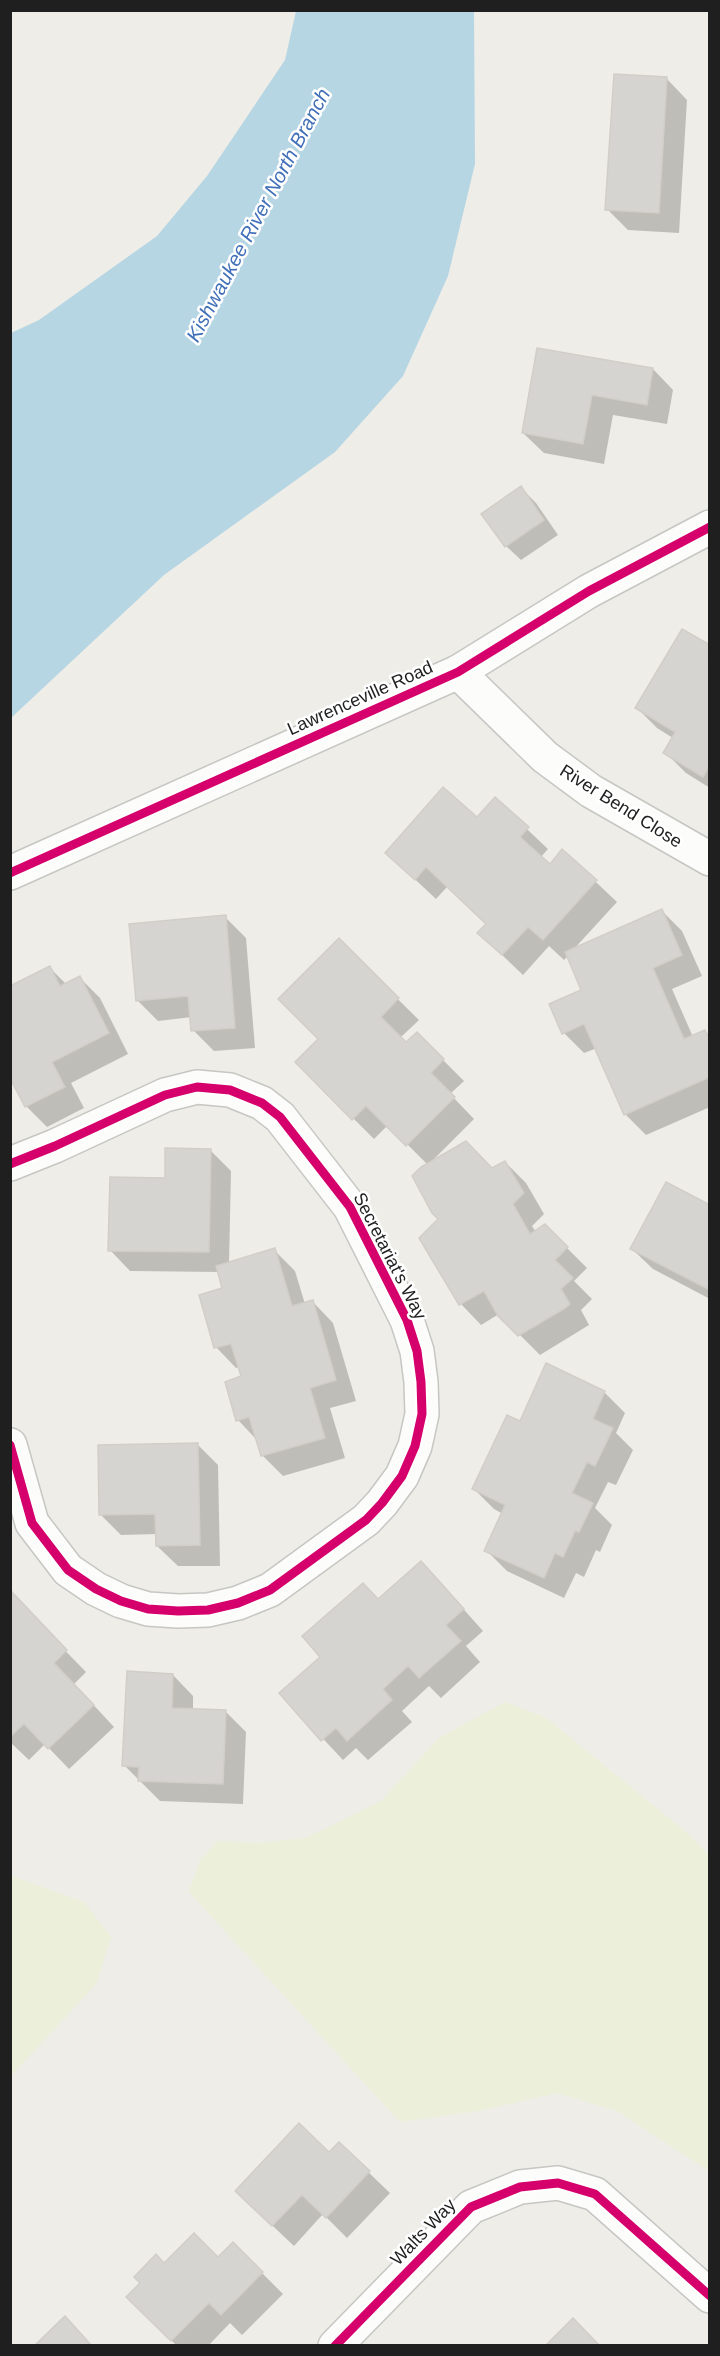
<svg xmlns="http://www.w3.org/2000/svg" width="720" height="2356" viewBox="0 0 720 2356" font-family="Helvetica,sans-serif">
	<rect width="100%" height="100%" fill="#eeede7"/>
	<g fill="#ecefd9">
		<path d="M505,1702l40,15 141,115 23,23v316l-92,-60 -59,-18 -80,18 -78,11 -211,-230 11,-32 18,-19 42,2 46,-5 75,-37 58,-63z"/>
		<path d="M11,1876l73,26 27,35 -15,47 -85,92z"/>
	</g>
	<path fill="#b7d6e4" d="M296,11h178l1,153 -27,112 -45,100 -68,76 -171,123 -153,143v-385l28,-13 118,-84 50,-60 78,-116z"/>
	<g fill="#0003">
		<path d="M667,79l20,21 -8,133 -51,-3 -21,-21z"/>
		<path d="M538,349l115,20 20,21 -6,34 -54,-9 -9,49 -60,-11 -21,-20z"/>
		<path d="M521,488l15,15 22,32 -37,25 -15,-14z"/>
		<path d="M710,647v141l-24,-15 -21,-21 8,-14 -16,-10 -20,-20z"/>
		<path d="M495,799l53,50 -8,9 10,8 13,-15 54,51 -44,48 89,-39 20,20 20,45 -30,13 21,48 12,-5 5,5v70l-64,28 -21,-21 -28,-66 -13,5 -20,-20 19,-42 -15,-35 -4,4 -15,-14 -26,29 -44,-42 8,-8 -40,-38 -11,12 -49,-46 90,-34z"/>
		<path d="M225,917l21,21 9,110 -41,3 -21,-21 -1,-13 -34,4 -21,-21z"/>
		<path d="M339,941l80,79 -19,18 6,6 11,-10 47,47 -14,13 24,25 -42,42 60,8 13,-7 21,21 18,31 -12,12 4,6 9,-6 42,42 -13,13 18,18 -11,11 8,15 -49,30 -41,-41 -18,11 -20,-21 -33,-139 -40,-40 -14,14 -77,-77 23,-23z"/>
		<path d="M50,968l16,16 14,-6 20,20 28,56 -57,29 13,25 -37,19 -21,-21z"/>
		<path d="M210,1150l21,21 -2,92 45,-13 21,21 10,33 8,-2 20,21 23,78 -26,7 15,50 -62,18 -21,-21 -4,-14 -20,-21 4,-43 -3,-10 -3,1 -20,-21 8,-58 -5,-17 -89,-1 -20,-21 56,-70z"/>
		<path d="M710,1207v92l-57,-30 -21,-20z"/>
		<path d="M604,1392l21,21 -9,20 17,17 -17,35 -8,-3 -13,26 17,17 -12,27 -4,-2 -12,27 -8,-4 -12,25 -57,-27 -21,-21 17,-36 -9,-5 -20,-20 46,-66z"/>
		<path d="M198,1445l20,20 2,101h-42l-21,-20v-12l-36,1 -21,-21z"/>
		<path d="M441,1584l42,47 -17,15 14,16 -39,36 -12,-12 -27,25 10,11 -44,38 -12,-12 -13,12 -62,-66 42,-37 56,-56z"/>
		<path d="M10,1594l76,78 -12,12 40,43 -45,42 -24,-25 -16,16 -19,-18z"/>
		<path d="M173,1675l20,21v14l33,2 20,20 -3,72 -83,-3 -36,-36z"/>
		<path d="M339,2144l51,49 -43,45 -24,-24 -29,32 -37,-35z"/>
		<path d="M233,2244l50,50 -41,41 -12,-12 -22,23h-31l-49,-49 36,-32 54,-6z"/>
	</g>
	<g fill="#d6d4d0" stroke="#d1cec8" stroke-width="1.5">
		<path d="M614,74l53,3 -8,136 -54,-3z"/>
		<path d="M537,348l116,20 -6,37 -55,-10 -9,49 -61,-11z"/>
		<path d="M521,486l23,34 -39,27 -24,-33z"/>
		<path d="M682,629l28,16 -2,20 2,1v99l-7,12 -40,-24 12,-21 -40,-24z"/>
		<path d="M443,787l34,30 18,-20 34,30 -9,10 30,27 12,-15 35,31 -54,60 -15,-13 -26,28 -25,-22 9,-9 -60,-57 -11,13 -30,-27z"/>
		<path d="M662,909l20,46 -29,13 31,71 21,-9 5,10v37l-86,38 -40,-91 -22,10 -13,-30 32,-14 -16,-38z"/>
		<path d="M226,915l9,113 -44,3 -3,-35 -52,5 -7,-77z"/>
		<path d="M339,938l60,60 -18,19 25,25 11,-10 27,27 -13,14 24,24 -49,49 -40,-40 -14,14 -57,-58 23,-23 -40,-40z"/>
		<path d="M50,966l10,20 20,-10 29,57 -57,29 13,25 -40,20 -15,-29v-92z"/>
		<path d="M466,1141l26,27 13,-7 19,32 -11,11 17,30 15,-10 23,23 -13,13 18,18 -12,11 9,15 -6,5 -46,27 -20,-20 -14,-25 -25,14 -40,-67 19,-19 -6,-6 -20,-37 9,-9z"/>
		<path d="M165,1148l46,1 -2,103 -101,-1 2,-74 55,1z"/>
		<path d="M666,1182l44,23v85l-80,-41z"/>
		<path d="M275,1248l17,58 21,-6 23,80 -26,8 15,50 -64,18 -12,-39 -13,4 -11,-39 16,-6 -10,-32 -17,4 -15,-53 23,-7 -6,-22z"/>
		<path d="M546,1363l59,28 -12,28 20,9 -18,38 -8,-4 -15,31 21,10 -14,29 -4,-1 -12,26 -8,-4 -11,25 -60,-27 21,-46 -33,-16 35,-74 13,6z"/>
		<path d="M198,1443l2,102 -44,1 -1,-32 -56,1 -1,-70z"/>
		<path d="M421,1561l43,48 -18,16 15,16 -42,37 -11,-12 -25,23 9,11 -45,41 -11,-13 -15,13 -42,-48 41,-36 -18,-21 61,-53 15,16z"/>
		<path d="M11,1591l56,59 -13,13 40,42 -46,44 -24,-25 -14,13z"/>
		<path d="M127,1671l46,3 -1,34 54,2 -3,74 -85,-3 1,-14 -17,-1z"/>
		<path d="M299,2123l30,29 10,-10 31,29 -44,47 -24,-23 -30,31 -37,-35z"/>
		<path d="M194,2233l24,24 15,-15 30,30 -42,43 -12,-12 -38,38 -45,-44 14,-14 -6,-6 22,-23 8,9z"/>
		<path d="M65,2316l27,30h-58z"/>
		<path d="M573,2318l27,28h-55z"/>
	</g>
	<g fill="none" stroke-linecap="round" stroke-linejoin="round">
		<defs>
			<g id="minor">
				<path d="M458,672l87,85 46,34 119,68"/>
				<path d="M10,1164l45,-18 110,-51 32,-8 33,3 32,13 18,14 70,90 57,113 10,31 4,31 1,32 -7,32 -13,30 -20,27 -16,17 -96,70 -32,13 -30,7 -30,1 -30,-2 -27,-8 -25,-12 -28,-19 -36,-47 -22,-78"/>
				<path d="M335,2346l136,-139 49,-20 38,-4 37,11 115,102"/>
			</g>
			<path id="tertiary" d="M10,873l448,-201 131,-81 121,-64"/>
		</defs>
		<use href="#minor" stroke="#c6c6c3" stroke-width="36"/>
		<use href="#tertiary" stroke="#c6c6c3" stroke-width="36"/>
		<use href="#minor" stroke="#fcfcfb" stroke-width="33"/>
		<use href="#tertiary" stroke="#fcfcfb" stroke-width="33"/>
		<defs>
			<g id="cycleway">
				<path d="M10,873l448,-201 131,-81 121,-64"/>
				<path d="M10,1164l45,-18 110,-51 32,-8 33,3 32,13 18,14 70,90 57,113 10,31 4,31 1,32 -7,32 -13,30 -20,27 -16,17 -96,70 -32,13 -30,7 -30,1 -30,-2 -27,-8 -25,-12 -28,-19 -36,-47 -22,-78"/>
				<path d="M335,2346l136,-139 49,-20 38,-4 37,11 115,102"/>
			</g>
		</defs>
		<use href="#cycleway" stroke="#fff" stroke-width="13"/>
		<use href="#cycleway" stroke="#d6006c" stroke-width="9"/>
	</g>
	<g text-anchor="middle" dominant-baseline="central" stroke-width="5" stroke-linejoin="round" paint-order="stroke">
		<g font-size="18" fill="#1f1f1f" stroke="#fff">
			<text transform="translate(360 698) rotate(-24)">Lawrenceville Road</text>
			<text transform="translate(621 806) rotate(32)">River Bend Close</text>
			<text transform="translate(390 1256) rotate(63)">Secretariat's Way</text>
			<text transform="translate(423 2232) rotate(-46)">Walts Way</text>
		</g>
		<g font-size="20" font-style="italic" fill="#4170b9" stroke="#fff">
			<text transform="translate(258 215) rotate(-62)">Kishwaukee River North Branch</text>
		</g>
	</g>
	<rect width="720" height="2356" fill="none" stroke="#1f1f1f" stroke-width="24"/>
</svg>
